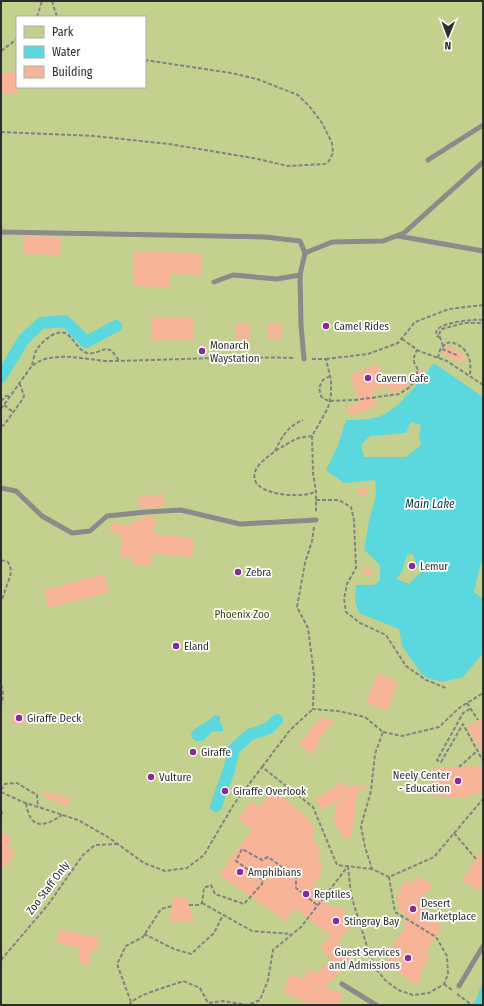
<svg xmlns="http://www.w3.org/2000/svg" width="484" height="1006" viewBox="0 0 484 1006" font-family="'Fira Sans Condensed',sans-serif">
	<rect width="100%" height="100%" fill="#dddfe0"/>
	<path fill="#c4d18e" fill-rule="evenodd" d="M1,1h482v1004h-482zM17,17h128v70h-128z"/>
	<g fill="#5bd8de" fill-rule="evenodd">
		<path d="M434,363l49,34v165l-2,1 -7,29 9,7v54l-20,24 -20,5 -15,-4 -7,-5 -19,-27 -3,-17 -40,-16 -4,-12 1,-16h18l6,-5v-15l-16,-15 5,-29 7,-26 -1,-15 -31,3 -18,-13 12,-25 8,-25c13,0 28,0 39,-6 17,-9 37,-36 49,-51zM411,422l10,3 -2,11 2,9 -15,12h-42l-3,-12 9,-9 36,-3zM413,554l3,10 7,6 -14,14 -13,-5 6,-7 5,-17z"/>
		<path d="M214,715l6,1v6l3,5v4l-12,1 -8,9h-7l-4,-3 -1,-5c6,-9 17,-9 23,-18z"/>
		<path d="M483,980v25h-12l5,-5z"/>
	</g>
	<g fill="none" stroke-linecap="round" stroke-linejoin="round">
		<g stroke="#5bd8de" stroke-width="12">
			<path d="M1,377l23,-38 17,-16 24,-2 21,21 30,-16"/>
			<path d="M216,806l13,-36 5,-21 15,-14 20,-7 8,-8"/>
		</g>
	</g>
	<g fill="#f8b499">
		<path d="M17,72v21l-16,1v-21z"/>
		<path d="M23,236l38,1 -1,18 -37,-1z"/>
		<path d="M134,251l68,2 -1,22 -32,-1v13l-36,-1z"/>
		<rect x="152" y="318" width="42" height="21"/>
		<path d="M249,323v16h-14v-15z"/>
		<rect x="267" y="323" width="14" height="16"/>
		<path d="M447,345l13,6 7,10h-10l-14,-7z"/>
		<path d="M379,364l8,22 -15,6 5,14 -27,10 -4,-8 14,-5 -10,-28z"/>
		<path d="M423,369l2,5 -23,15 -11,4 -4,-8z"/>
		<path d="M360,487l8,2 -2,8 -8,-2z"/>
		<path d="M163,494l2,12 -26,3 -2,-12z"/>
		<path d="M155,515l-1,19 40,4 -2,19 -40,-4 -1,13 -20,-2v-6l-11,-1 2,-23 -12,-2 1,-9 23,3v-6l6,1 -1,-4z"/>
		<path d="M364,567l8,1v8h-9z"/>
		<path d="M104,574l5,18 -61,16 -4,-18z"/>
		<path d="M378,673l20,9 -11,29 -21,-8z"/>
		<path d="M14,711l11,2 -1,12 -12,-1z"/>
		<path d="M321,717l13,4 -17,21 2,2 -7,10 -14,-9z"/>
		<path d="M483,717v36l-16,-26z"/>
		<path d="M483,766v28h-13v3l-24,1v-3h-12l-1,-27z"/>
		<path d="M343,781l3,6 8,-2 16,1 -13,7 -4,36 -3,2 3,4 -8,5 -11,-19 3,-21 -15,10 -7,-11z"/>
		<path d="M273,790l36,29 4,8v15l8,5 -4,5 4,5 -3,4 5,4 -3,4 3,2 -10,14 2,7 5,7 13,9 9,-1 5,14 5,3 -14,17 4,4 -2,2 12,12 -27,28 18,7 -4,11h-25l-31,-12 7,-19 14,5 4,-10 9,4 14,-14 -11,-12 12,-12 -9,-5 -28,-22 -9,13 -67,-46 33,-45 -14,-11 13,-18 9,6z"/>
		<path d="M42,792l29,6 -5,9 -25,-12z"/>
		<path d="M1,832l11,8 -5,7 8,6 -14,19z"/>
		<path d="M483,847v45l-21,-11z"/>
		<path d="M417,876l15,9 -14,19 21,13 -3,5 6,6 -17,25 5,3 -7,12 -5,18 -31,-21 3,-5 -5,-4 20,-29 -2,-1 5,-9 -6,-4 -5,-7v-7l1,-6 7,-12 6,3z"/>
		<path d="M174,897h12l8,23 -13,2h-7l-5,-2z"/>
		<path d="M60,929l39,9 -3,14 -7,-1 2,13 -10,1 -3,-17 -21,-5z"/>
	</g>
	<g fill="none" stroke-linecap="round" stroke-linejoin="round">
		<g stroke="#828384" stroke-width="2" stroke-dasharray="4 2" stroke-linecap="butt">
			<path d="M52,1l5,16"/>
			<path d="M37,17l5,-16"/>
			<path d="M1,51l16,-12"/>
			<path d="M1,132l93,4 75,8 84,14 35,8 37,-2 4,-3 4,-8 -1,-10 -10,-20 -12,-16 -12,-12 -41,-16 -26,-6 -86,-13"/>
			<path d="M440,338l-4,-3c0,-3 0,-4 2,-6 6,-7 36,-10 45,-9"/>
			<path d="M402,339l17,12 28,10 36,24"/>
			<path d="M443,346l-4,-12 3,-5 22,-6h19"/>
			<path d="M442,349l17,7"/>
			<path d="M438,358l2,-8 6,-7c11,-3 23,8 24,19 1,5 0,9 0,13"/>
			<path d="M312,359h14l5,21v15l-3,13 -16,28 1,37 3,19v21"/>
			<path d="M326,359l42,-5 30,-11 17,-21 34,-13 34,-4"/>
			<path d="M32,365c1,-4 2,-10 4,-14 5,-9 20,-23 31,-17 7,5 11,16 20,19 15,3 19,-15 32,8"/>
			<path d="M330,376l-7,4 -4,8 2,8 3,3 5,2 26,-1 44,-6 11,-7 5,-7 3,-10 -4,-8v-5l3,-7"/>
			<path d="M1,401l5,-5h5"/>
			<path d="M4,405l9,7"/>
			<path d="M1,409l30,-42c6,-5 12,-8 19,-9 20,-4 41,3 61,3 62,-1 123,-5 184,-3"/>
			<path d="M1,426l3,-1 18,-25 2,-4 -4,-12"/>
			<path d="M312,436c-5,1 -11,1 -16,3 -11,6 -37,20 -41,33 -6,21 33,24 46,23 5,0 10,-2 15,-3"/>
			<path d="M275,451c7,-15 13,-25 28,-31"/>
			<path d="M316,500h23l12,7 3,13 2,48 -9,16 -3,15 2,13 14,11 26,12 20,31 20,14 20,8"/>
			<path d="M314,527l-2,14 -7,22 -8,44 11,21 6,47 -1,34 25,2 27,6 18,15 -8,22 -4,37 -10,35 4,21 7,22 17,8 45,-20 49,-58"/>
			<path d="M1,560l7,2c6,10 1,16 -2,26 -2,5 -2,8 -5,13"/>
			<path d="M1,685c3,6 2,15 0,20"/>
			<path d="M467,703l11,17"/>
			<path d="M470,709l-7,4 -26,47 4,2 22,-38 20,37"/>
			<path d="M383,732l19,4 37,-9 20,-19 24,-15"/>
			<path d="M262,767l28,-37 23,-21"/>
			<path d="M459,767l18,-16"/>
			<path d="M1,790l4,-6 12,-1 20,12 1,12"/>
			<path d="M1,792l22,10 55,18 30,17 36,26 21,8 22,-3 17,-13 30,-51 28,-37 51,40 24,58 35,4"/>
			<path d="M26,803c4,26 17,25 36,12"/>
			<path d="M1,811l1,1 -1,7"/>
			<path d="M454,833l22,26"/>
			<path d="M348,866l3,29 19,61 6,13 9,11 13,10 15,5 16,-2 15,-9 4,-10 -1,-18 -11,-19 -41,-25 -6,-35"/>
			<path d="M202,903l50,28 39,3"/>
			<path d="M189,905h10l3,-2 2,-15 7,-3 4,9 29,10 18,-20 1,-4 -27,-19 6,-12 20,11 6,-3 28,20v11l21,17"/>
			<path d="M144,934l30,15 17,5 23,-21 9,-18"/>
			<path d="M1,960l46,-54 36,-51 12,-10 22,-1"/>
			<path d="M444,984l8,6"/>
			<path d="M457,994l15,11"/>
			<path d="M131,1002l-14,-38 9,-18 17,-9 18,-28 11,-3"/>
			<path d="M129,1005c5,-10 42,-19 54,-24l17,7 8,15 15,-2 25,4 12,-5 8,-20 5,-30 28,-23 47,-61"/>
		</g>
		<g stroke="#8a8b8a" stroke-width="5">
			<path d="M428,160l55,-35"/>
			<path d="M1,232l264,5 35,4 5,12"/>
			<path d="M398,236l85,15"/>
			<path d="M214,282l19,-7 44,4 23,-4"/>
			<path d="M304,359l-3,-34 -1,-50 5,-22 27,-11 51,-1 21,-8 79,-71"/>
			<path d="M1,488l15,3 26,25 30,17 18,-2 17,-15 39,-4 35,-2 59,14 76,-4"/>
			<path d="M342,984l34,21"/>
			<path d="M459,986l24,-40"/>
		</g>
	</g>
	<g fill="#852c98" stroke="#fff" stroke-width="1.5">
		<circle cx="326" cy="326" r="4"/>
		<circle cx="202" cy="351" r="4"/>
		<circle cx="368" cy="378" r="4"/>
		<circle cx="412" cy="566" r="4"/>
		<circle cx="238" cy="572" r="4"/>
		<circle cx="176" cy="646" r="4"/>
		<circle cx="19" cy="718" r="4"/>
		<circle cx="193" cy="752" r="4"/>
		<circle cx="151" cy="777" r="4"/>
		<circle cx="458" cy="781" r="4"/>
		<circle cx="225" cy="791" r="4"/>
		<circle cx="240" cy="872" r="4"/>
		<circle cx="306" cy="894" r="4"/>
		<circle cx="413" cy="909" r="4"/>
		<circle cx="336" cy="921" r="4"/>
		<circle cx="408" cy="958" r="4"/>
	</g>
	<g text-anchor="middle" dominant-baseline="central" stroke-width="3.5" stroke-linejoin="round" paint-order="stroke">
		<g font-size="11" fill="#2c2d2d" stroke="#fff" text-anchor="start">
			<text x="334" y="326">Camel Rides</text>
			<text x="210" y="345">Monarch<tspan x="210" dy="13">Waystation</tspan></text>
			<text x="376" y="378">Cavern Cafe</text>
			<text x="420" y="566">Lemur</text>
			<text x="246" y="572">Zebra</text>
			<text x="184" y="646">Eland</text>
			<text x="27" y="718">Giraffe Deck</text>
			<text x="201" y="752">Giraffe</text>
			<text x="450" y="775" text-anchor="end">Neely Center<tspan x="450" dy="13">- Education</tspan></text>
			<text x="159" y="777">Vulture</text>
			<text x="233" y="791">Giraffe Overlook</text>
			<text x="248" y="872">Amphibians</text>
			<text x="314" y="894">Reptiles</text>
			<text x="421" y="903">Desert<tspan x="421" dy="13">Marketplace</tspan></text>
			<text x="344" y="921">Stingray Bay</text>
			<text x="400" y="952" text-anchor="end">Guest Services<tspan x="400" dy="13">and Admissions</tspan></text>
		</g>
		<g font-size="11" fill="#404806" stroke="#fff">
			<text x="242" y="614">Phoenix Zoo</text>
		</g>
		<g font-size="11" fill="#2c2d2d" stroke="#fff">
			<text transform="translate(48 888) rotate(-53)">Zoo Staff Only</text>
		</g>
		<g font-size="12" font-style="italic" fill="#0a4547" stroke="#fff">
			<text x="430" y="504">Main Lake</text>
		</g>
	</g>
	<rect width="484" height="1006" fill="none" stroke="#2c2d2d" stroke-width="4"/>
	<rect x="16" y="16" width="130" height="72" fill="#ffffff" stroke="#ababab"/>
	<rect x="24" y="26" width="20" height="12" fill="#c4d18e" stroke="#ababab"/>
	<text x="52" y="36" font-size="12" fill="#2c2d2d">Park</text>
	<rect x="24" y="46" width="20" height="12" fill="#5bd8de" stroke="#ababab"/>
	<text x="52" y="56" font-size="12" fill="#2c2d2d">Water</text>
	<rect x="24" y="66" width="20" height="12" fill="#f8b499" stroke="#ababab"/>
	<text x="52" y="76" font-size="12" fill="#2c2d2d">Building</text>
	<g transform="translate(448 36) rotate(181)" stroke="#ffffff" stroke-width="3" paint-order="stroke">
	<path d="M0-3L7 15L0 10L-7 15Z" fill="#2c2d2d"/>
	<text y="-6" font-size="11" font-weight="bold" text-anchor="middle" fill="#2c2d2d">N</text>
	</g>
</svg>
